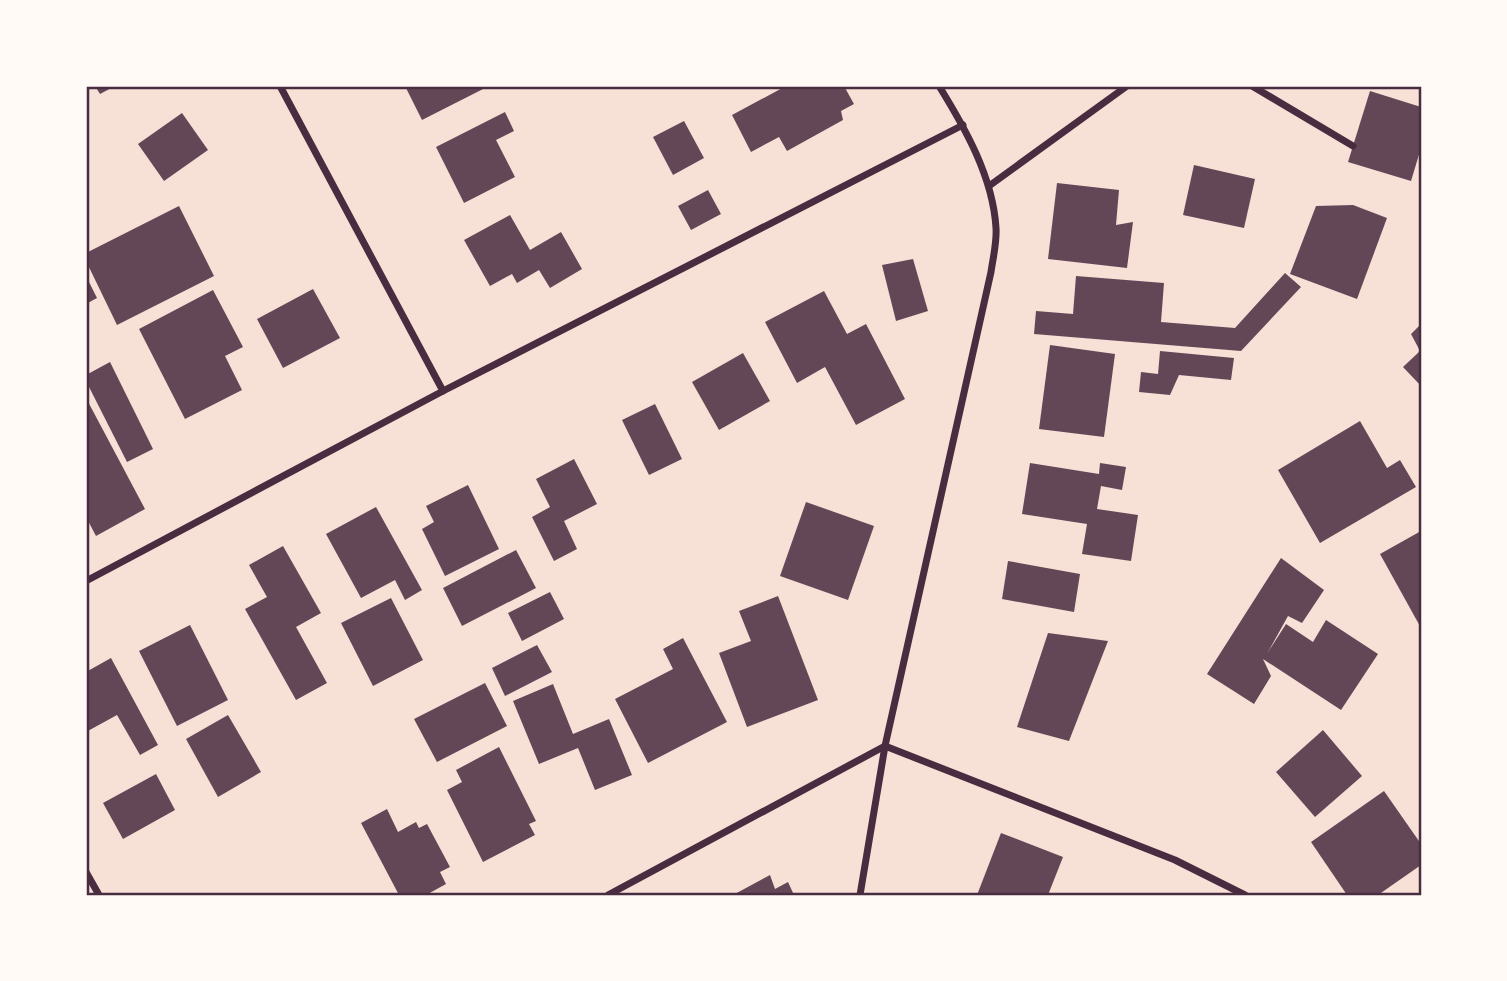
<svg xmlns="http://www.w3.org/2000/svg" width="1507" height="981" viewBox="0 0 1507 981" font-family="'Alegreya Sans',sans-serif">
	<rect width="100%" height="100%" fill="#f7e1d7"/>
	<g fill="#644757">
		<path d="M95,86h20l-15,8z"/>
		<path d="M405,86h84l-67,34z"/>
		<path d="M786,86h58l10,18 -13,7 2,9 -56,31 -8,-14 -28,15 -19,-37z"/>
		<path d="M1370,91l51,16v41l-10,33 -63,-19z"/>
		<path d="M505,112l9,19 -18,9 19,37 -51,26 -28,-56z"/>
		<path d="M182,113l26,37 -44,31 -26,-37z"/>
		<path d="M684,121l20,37 -31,17 -20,-38z"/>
		<path d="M1194,165l61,14 -11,49 -61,-13z"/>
		<path d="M1057,183l62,7 -3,35 17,-3 -6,46 -79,-9z"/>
		<path d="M708,190l13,24 -30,16 -13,-24z"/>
		<path d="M1353,205l34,13 -30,81 -67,-25 26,-68z"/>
		<path d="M179,206l35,70 -97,49 -31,-64v-8z"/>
		<path d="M510,215l20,35 31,-18 21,37 -32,19 -11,-18 -22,13 -5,-9 -22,12 -26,-46z"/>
		<path d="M913,259l15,52 -32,10 -14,-56z"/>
		<path d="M1285,273l16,14 -60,64 -207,-17 2,-23 37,3 3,-38 88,7 -3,39 74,6z"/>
		<path d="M86,276l11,22 -11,6z"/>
		<path d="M313,289l27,49 -57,30 -26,-49z"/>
		<path d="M213,290l30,57 -18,9 17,34 -57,29 -46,-90z"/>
		<path d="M824,291l23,43 19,-10 39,75 -49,26 -31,-58 -28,16 -32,-61z"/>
		<path d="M1421,324v62l-18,-19 17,-16 -9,-17z"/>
		<path d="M1050,345l65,9 -11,83 -65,-8z"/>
		<path d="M1160,351l74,7 -3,22 -52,-5 -9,20 -31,-3 2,-20 17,2z"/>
		<path d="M743,353l27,48 -51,29 -27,-48z"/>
		<path d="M110,362l43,87 -26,13 -41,-81v-6z"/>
		<path d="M86,398l59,111 -49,27 -10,-19z"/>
		<path d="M655,404l27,55 -33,16 -27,-55z"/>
		<path d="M1360,421l27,47 13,-8 16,27 -96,56 -42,-73z"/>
		<path d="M574,459l23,45 -33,17 13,28 -23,12 -22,-44 18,-10 -14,-28z"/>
		<path d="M1030,463l69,11 1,-11 26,4 -4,23 -21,-4 -4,23 41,6 -7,46 -49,-7 5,-30 -65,-10z"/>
		<path d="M468,485l31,64 -54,27 -23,-47 12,-7 -8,-16z"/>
		<path d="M806,502l68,24 -26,74 -68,-24z"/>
		<path d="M376,507l46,83 -17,10 -10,-20 -34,18 -35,-64z"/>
		<path d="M1421,531v97l-41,-74z"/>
		<path d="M283,546l38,67 -25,14 31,56 -31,17 -51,-91 22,-12 -18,-32z"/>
		<path d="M516,550l20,38 -74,38 -19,-38z"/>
		<path d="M1281,558l43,32 -22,33 -14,-7 -20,36 18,-28 27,18 13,-22 52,34 -37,56 -78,-51 8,17 -17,28 -47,-30z"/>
		<path d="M1008,561l72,13 -6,38 -72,-13z"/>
		<path d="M550,592l14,27 -42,22 -14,-28z"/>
		<path d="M778,596l40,104 -71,27 -28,-74 32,-12 -12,-30z"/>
		<path d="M391,598l32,62 -50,26 -32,-63z"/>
		<path d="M190,625l38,75 -51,26 -38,-75z"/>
		<path d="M1048,633l60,8 -39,100 -52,-14z"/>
		<path d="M683,638l44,84 -79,41 -33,-64 58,-30 -10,-20z"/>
		<path d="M537,645l15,27 -47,24 -13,-28z"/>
		<path d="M111,658l47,87 -18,10 -23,-40 -31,17v-60z"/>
		<path d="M485,683l22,43 -70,36 -23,-43z"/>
		<path d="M553,684l20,50 36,-15 23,56 -37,15 -17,-42 -39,16 -26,-63z"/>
		<path d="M228,715l33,57 -43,25 -32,-58z"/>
		<path d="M1323,730l39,46 -47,41 -39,-45z"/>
		<path d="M499,747l37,74 -7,3 6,11 -52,27 -36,-72 15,-8 -6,-12z"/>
		<path d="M156,774l19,36 -52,29 -20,-36z"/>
		<path d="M1384,791l37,53v21l-43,30h-31l-36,-53z"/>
		<path d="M387,809l11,23 18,-10 3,6 8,-4 23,43 -10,5 6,12 -20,11h-27l-38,-72z"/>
		<path d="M1001,833l62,24 -15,38h-71z"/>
		<path d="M770,875l5,14 13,-7 6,13h-61z"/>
	</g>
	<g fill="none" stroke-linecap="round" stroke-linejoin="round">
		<g stroke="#4a2c40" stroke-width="7">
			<path d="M280,86l163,305"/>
			<path d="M1252,86l101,60"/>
			<path d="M989,186l138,-100"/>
			<path d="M86,581l357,-190 520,-266"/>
			<path d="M86,872l13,23"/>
			<path d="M608,895l277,-149 290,114 70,35"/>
			<path d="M860,895l25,-149 106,-474c2,-14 6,-30 5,-44 -3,-51 -31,-100 -57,-142"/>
		</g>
	</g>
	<rect width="1507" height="981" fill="none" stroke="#fffaf5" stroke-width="175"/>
	<rect x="88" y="88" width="1332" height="806" fill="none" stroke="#4a2c40" stroke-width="2.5"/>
</svg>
